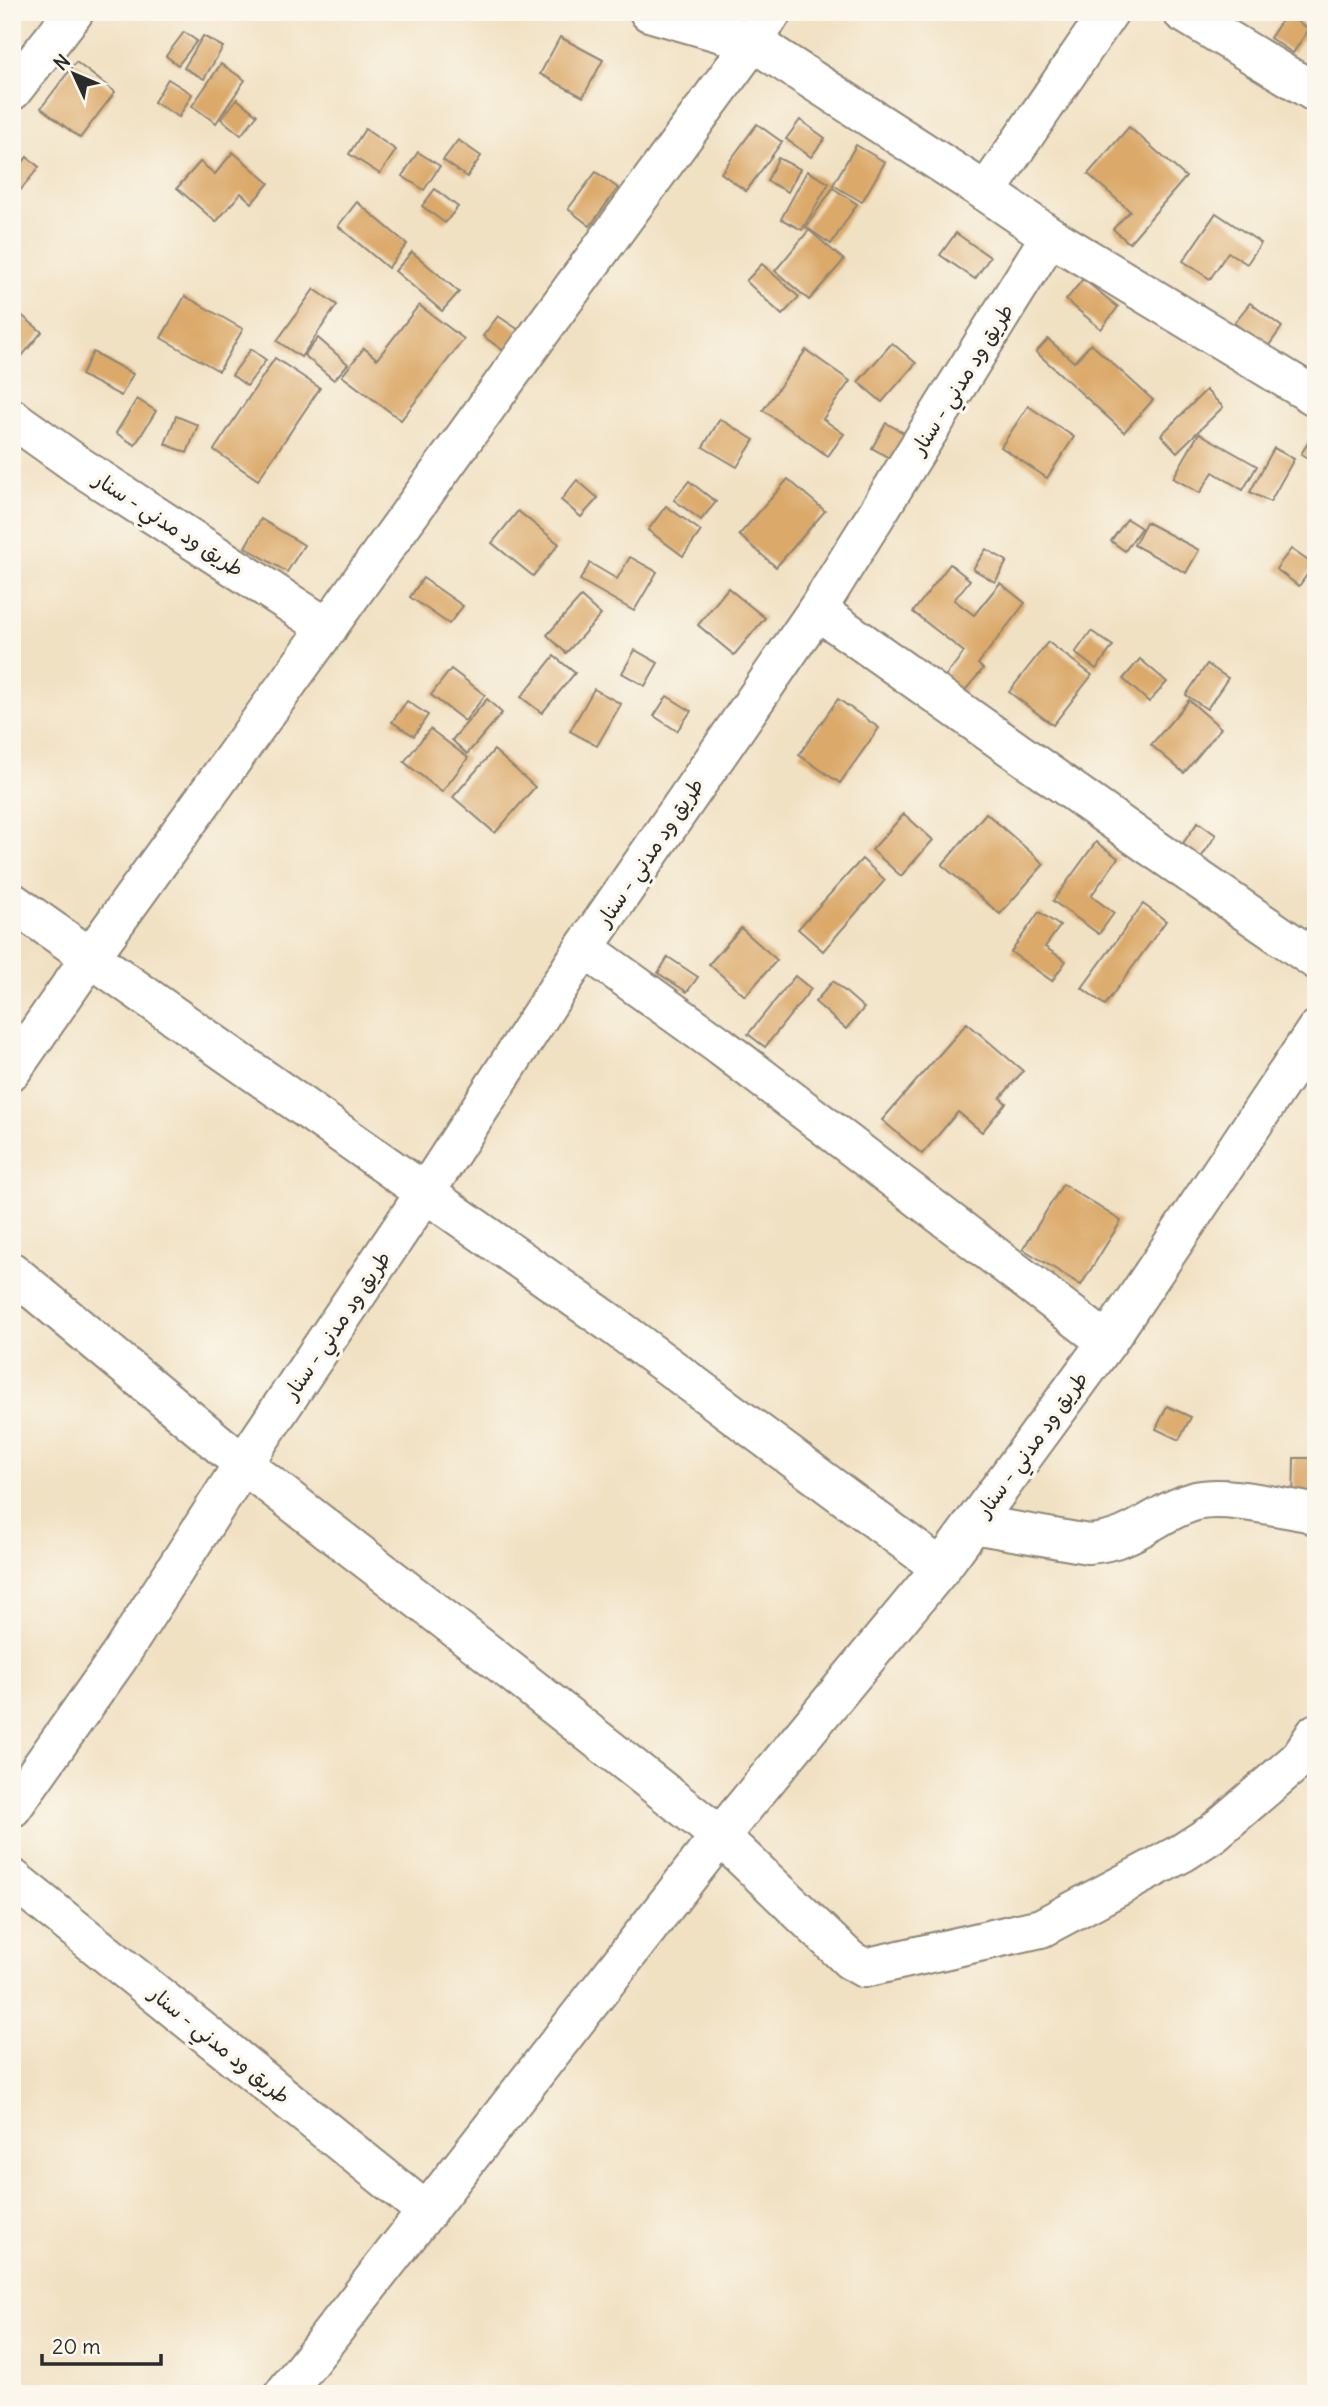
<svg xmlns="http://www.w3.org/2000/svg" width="1328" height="2406" viewBox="0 0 1328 2406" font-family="Delius,'Playpen Sans Arabic',sans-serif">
	<rect width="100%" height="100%" fill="#fbf7ec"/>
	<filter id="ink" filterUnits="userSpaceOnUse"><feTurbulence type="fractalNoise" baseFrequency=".0143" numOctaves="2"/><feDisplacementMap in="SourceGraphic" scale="14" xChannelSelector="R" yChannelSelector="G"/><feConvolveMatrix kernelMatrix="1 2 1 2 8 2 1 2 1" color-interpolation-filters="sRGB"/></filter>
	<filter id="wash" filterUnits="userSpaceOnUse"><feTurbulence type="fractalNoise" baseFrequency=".00686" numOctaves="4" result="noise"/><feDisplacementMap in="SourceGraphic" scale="28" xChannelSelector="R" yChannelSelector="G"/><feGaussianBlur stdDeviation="1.57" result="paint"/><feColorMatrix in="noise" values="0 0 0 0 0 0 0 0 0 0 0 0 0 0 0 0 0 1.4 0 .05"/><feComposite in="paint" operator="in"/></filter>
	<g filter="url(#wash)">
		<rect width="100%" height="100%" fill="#f1e1c3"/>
		<g id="blocks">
			<g fill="#dba969">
				<path d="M1286,14l23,15 -16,24 -23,-15z"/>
				<path d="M184,32l13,9 -19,24 -12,-9z"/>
				<path d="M203,36l20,11 -19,32 -20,-11z"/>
				<path d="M560,37l43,23 -20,37 -43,-23z"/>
				<path d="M76,62l39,30 -35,46 -39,-30z"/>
				<path d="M221,64l24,16 -29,43 -24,-17z"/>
				<path d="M168,79l24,15 -13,23 -25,-15z"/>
				<path d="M237,99l20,16 -16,20 -20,-16z"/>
				<path d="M800,120l25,18 -14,19 -25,-18z"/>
				<path d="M757,124l25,18 -36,49 -25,-18z"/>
				<path d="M1129,127l57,50 -57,66 -16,-14 17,-18 -42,-37z"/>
				<path d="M365,129l31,21 -16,24 -31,-20z"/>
				<path d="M458,140l23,16 -14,21 -24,-17z"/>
				<path d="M856,145l29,17 -23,40 -29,-17z"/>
				<path d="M233,152l36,31 -17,20 -11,-10 -25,29 -39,-34 23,-26 15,12z"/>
				<path d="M418,152l22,14 -16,24 -22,-14z"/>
				<path d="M27,157l12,10 -24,30 -3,-2v-20z"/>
				<path d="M778,158l22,11 -12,23 -21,-11z"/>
				<path d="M807,171l22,12 -27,47 -21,-11z"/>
				<path d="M596,172l22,16 -28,38 -22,-17z"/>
				<path d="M833,188l24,16 -26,40 -25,-17z"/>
				<path d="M435,189l23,18 -13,16 -23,-17z"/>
				<path d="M357,202l50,42 -19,24 -50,-42z"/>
				<path d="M1216,213l45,30 -14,21 -19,-12 -18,27 -27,-18z"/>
				<path d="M809,230l35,30 -35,40 -34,-29z"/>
				<path d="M956,233l34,24 -15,22 -35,-24z"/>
				<path d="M412,252l47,40 -17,19 -47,-40z"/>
				<path d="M762,264l37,33 -17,18 -36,-34z"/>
				<path d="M1083,279l35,28 -17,22 -35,-29z"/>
				<path d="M314,289l23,16 -36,52 -24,-16z"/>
				<path d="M185,296l58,33 -24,42 -58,-33z"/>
				<path d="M1250,303l32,24 -15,21 -33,-25z"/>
				<path d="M419,305l45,34 -63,81 -59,-44 22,-28 13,11z"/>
				<path d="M20,314l22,18 -30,36v-45z"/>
				<path d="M498,316l21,14 -15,21 -21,-15z"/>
				<path d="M318,338l30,26 -14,16 -30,-25z"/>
				<path d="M1048,339l26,23 17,-18 62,56 -29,32 -88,-80z"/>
				<path d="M892,343l24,20 -34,39 -24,-20z"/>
				<path d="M251,349l15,11 -19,26 -15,-11z"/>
				<path d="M806,350l44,31 -27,38 21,15 -16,22 -65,-46z"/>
				<path d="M93,352l40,22 -12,22 -40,-21z"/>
				<path d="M275,358l45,30 -62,92 -44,-30z"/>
				<path d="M1206,390l17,17 -46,45 -16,-17z"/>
				<path d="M137,399l19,12 -21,34 -19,-12z"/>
				<path d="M1028,406l46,31 -27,41 -46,-31z"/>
				<path d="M176,416l22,9 -11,28 -22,-9z"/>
				<path d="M720,419l34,21 -17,27 -34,-20z"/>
				<path d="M886,423l23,13 -14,25 -23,-13z"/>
				<path d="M1316,430v33l-15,-9z"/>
				<path d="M1199,433l58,33 -14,24 -30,-18 -13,21 -27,-15z"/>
				<path d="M1274,448l20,11 -24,43 -20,-10z"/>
				<path d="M788,479l37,32 -49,56 -37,-32z"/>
				<path d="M577,480l21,18 -17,19 -20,-17z"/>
				<path d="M689,481l27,21 -15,18 -27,-20z"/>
				<path d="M666,506l35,25 -18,25 -35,-26z"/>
				<path d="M518,511l41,33 -26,32 -41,-33z"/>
				<path d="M261,519l43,26 -17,27 -42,-25z"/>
				<path d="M1127,519l14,9 -16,23 -14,-10z"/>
				<path d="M1146,522l53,28 -13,23 -52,-28z"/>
				<path d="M986,549l21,12 -12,21 -22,-13z"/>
				<path d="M1291,549l23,16 -15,21 -23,-17z"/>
				<path d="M630,557l27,15 -23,39 -54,-31 10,-17 27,16z"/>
				<path d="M950,564l20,16 -16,20 20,15 26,-32 25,20 -47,61 5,5 -21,25 -18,-16 20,-26 -51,-40z"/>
				<path d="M423,578l40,28 -14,18 -39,-27z"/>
				<path d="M728,588l37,30 -31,37 -36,-30z"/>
				<path d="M581,597l20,18 -35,38 -19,-18z"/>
				<path d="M1091,631l22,15 -17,23 -21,-16z"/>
				<path d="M1048,642l44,33 -39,50 -44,-33z"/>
				<path d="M635,650l23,13 -13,23 -23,-13z"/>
				<path d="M554,656l21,17 -33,40 -21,-16z"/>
				<path d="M1140,659l27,23 -18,20 -26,-23z"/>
				<path d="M1207,664l21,14 -21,31 -21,-14z"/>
				<path d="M451,669l34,26 -20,26 -34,-26z"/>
				<path d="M594,689l27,15 -24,42 -27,-15z"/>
				<path d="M667,696l24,15 -14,20 -23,-15z"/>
				<path d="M487,699l15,14 -35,41 -15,-14z"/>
				<path d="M838,699l41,29 -39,55 -41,-28z"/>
				<path d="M1189,700l32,28 -37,45 -33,-28z"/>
				<path d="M407,701l21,14 -14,21 -22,-14z"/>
				<path d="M430,729l38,29 -26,34 -38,-30z"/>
				<path d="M494,750l41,37 -40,46 -42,-36z"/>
				<path d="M986,813l58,51 -44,50 -58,-49z"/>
				<path d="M904,814l29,26 -32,36 -29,-26z"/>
				<path d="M1198,822l18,13 -16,24 -19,-13z"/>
				<path d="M1096,842l22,16 -27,38 23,17 -15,21 -46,-33z"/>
				<path d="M862,859l23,21 -62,71 -25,-22z"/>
				<path d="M1143,904l23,17 -61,84 -23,-17z"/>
				<path d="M1039,912l21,14 -15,21 21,14 -14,20 -41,-29z"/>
				<path d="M741,928l36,32 -32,36 -36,-32z"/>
				<path d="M668,957l30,20 -11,15 -29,-19z"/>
				<path d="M795,976l16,13 -46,58 -17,-13z"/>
				<path d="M833,981l31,27 -18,21 -31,-27z"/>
				<path d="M967,1023l56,48 -23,27 6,5 -24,29 -24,-20 -36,42 -40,-34z"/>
				<path d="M1063,1184l58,37 -40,64 -58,-36z"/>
				<path d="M1167,1406l24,11 -12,23 -23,-11z"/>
				<path d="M1294,1458h20v44h-21z"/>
			</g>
		</g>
	</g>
	<g filter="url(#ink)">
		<use href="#blocks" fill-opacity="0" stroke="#8e8677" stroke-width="2"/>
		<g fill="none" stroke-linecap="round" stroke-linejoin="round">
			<defs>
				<g id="minor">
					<path d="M649,12l104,30 233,150 64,44 266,161"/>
					<path d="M1182,12l134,81"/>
					<path d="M12,91l62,-79"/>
					<path d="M986,192l123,-180"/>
					<path d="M12,418l67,48 249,162"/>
					<path d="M817,610l329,233 170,117"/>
					<path d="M12,902l597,420 332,246"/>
					<path d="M584,948l135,97 388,297"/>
					<path d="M12,1070l79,-114 456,-633 206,-281 19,-30"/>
					<path d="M12,1272l231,192 233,180 244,192 130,124 14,8 177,-40 141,-75 31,-20 85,-73 18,-27"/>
					<path d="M973,1524l115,20c48,-3 67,-32 108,-43 29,-7 81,6 112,11l8,4"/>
					<path d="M12,1808l107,-151 124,-193 182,-271 159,-245 233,-338 233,-374"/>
					<path d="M12,1878l415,334"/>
					<path d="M284,2394l436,-558 221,-268 166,-226 209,-312"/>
				</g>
			</defs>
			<use href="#minor" stroke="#8e8677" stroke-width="42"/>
			<use href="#minor" stroke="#fff" stroke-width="38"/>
		</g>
	</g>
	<g text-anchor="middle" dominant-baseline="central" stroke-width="7" stroke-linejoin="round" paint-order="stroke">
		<g font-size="21" fill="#2b2b2b" stroke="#fbf7ec">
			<text transform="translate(962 379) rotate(-58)">طريق ود مدني - سنار</text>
			<text transform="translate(169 524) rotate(33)">طريق ود مدني - سنار</text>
			<text transform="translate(650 852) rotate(-56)">طريق ود مدني - سنار</text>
			<text transform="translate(337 1325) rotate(-56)">طريق ود مدني - سنار</text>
			<text transform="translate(1032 1444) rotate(-54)">طريق ود مدني - سنار</text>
			<text transform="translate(220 2045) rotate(39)">طريق ود مدني - سنار</text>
		</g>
	</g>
	<rect width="1328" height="2406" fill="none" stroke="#fbf7ec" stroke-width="42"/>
	<g transform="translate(74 74) rotate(314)" stroke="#fbf7ec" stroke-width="5" paint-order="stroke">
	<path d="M0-5L12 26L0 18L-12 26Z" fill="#2b2b2b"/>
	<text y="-10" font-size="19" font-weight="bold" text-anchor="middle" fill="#2b2b2b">N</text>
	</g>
	<path d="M42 2354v10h119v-10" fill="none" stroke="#2b2b2b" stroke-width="3.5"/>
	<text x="52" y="2354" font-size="21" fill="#2b2b2b" stroke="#fbf7ec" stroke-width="5" paint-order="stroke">20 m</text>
</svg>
